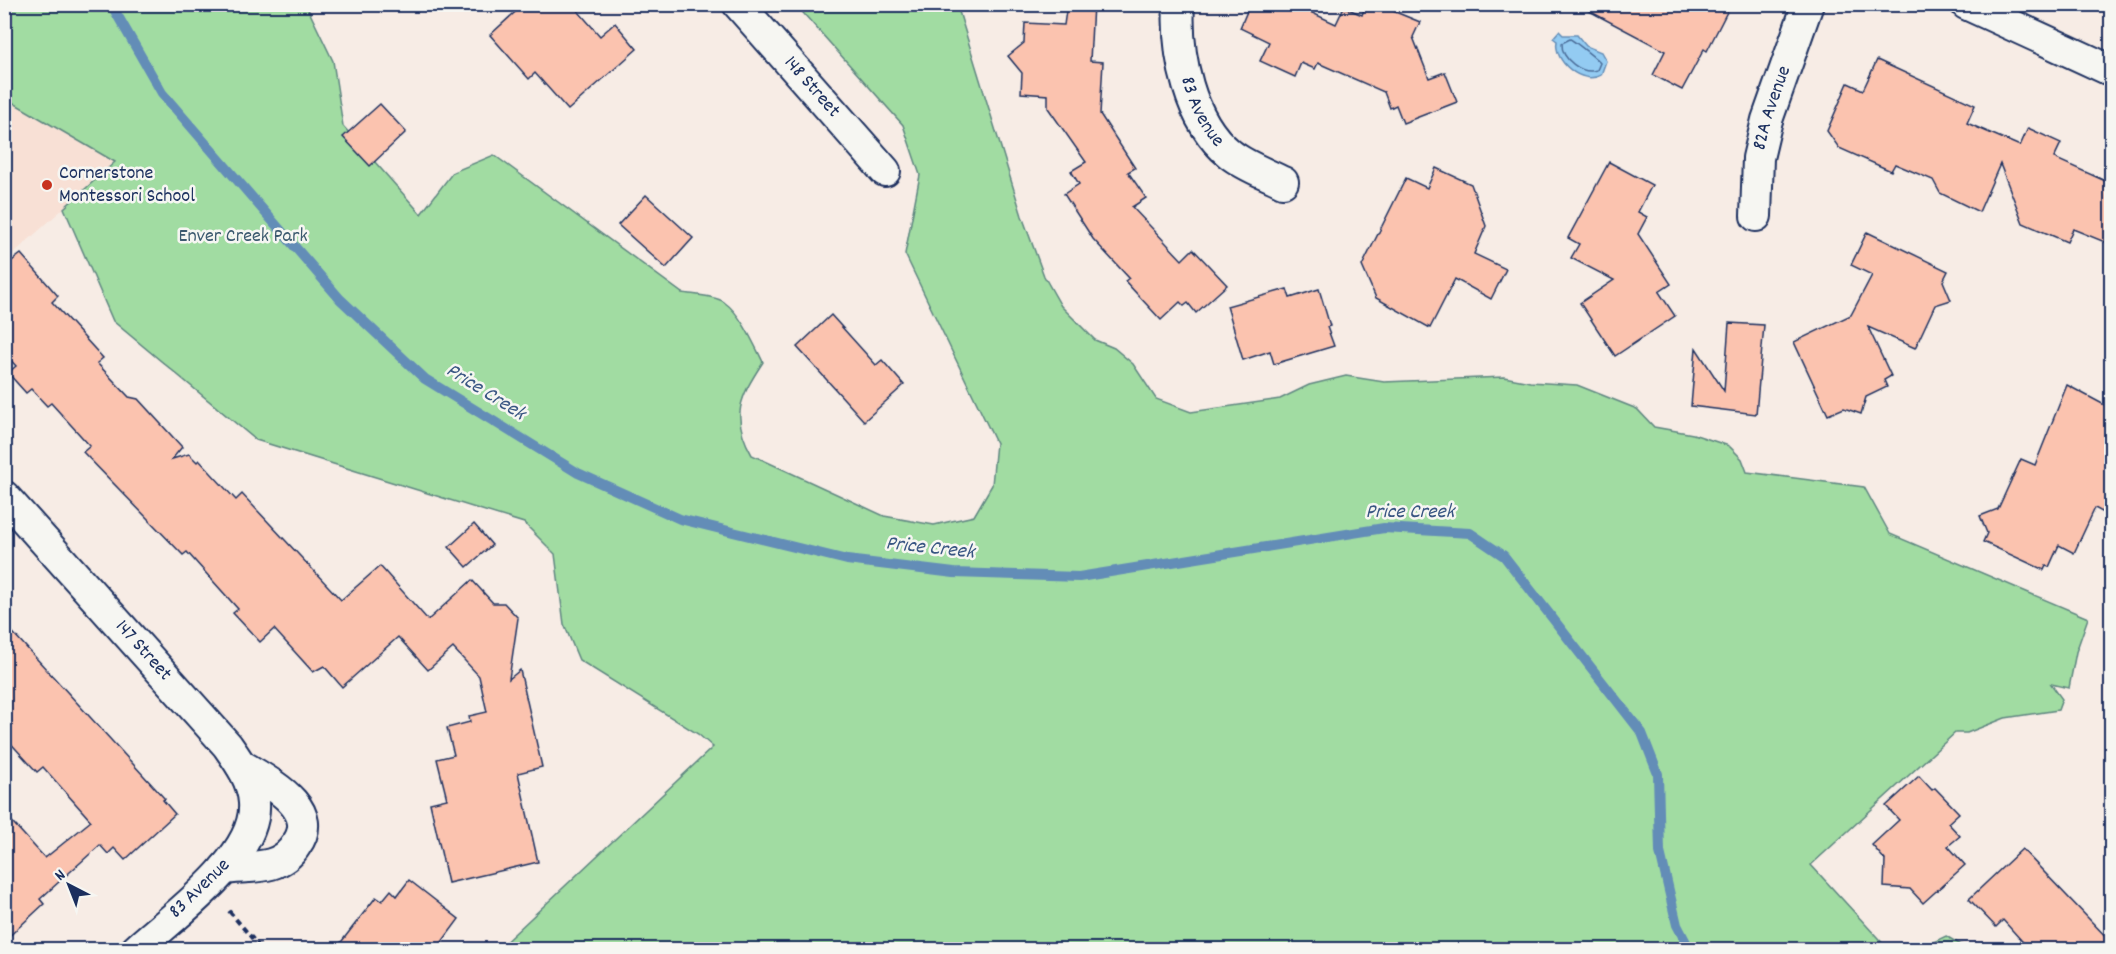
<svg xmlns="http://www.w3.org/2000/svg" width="2116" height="954" viewBox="0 0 2116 954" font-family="Dekko,sans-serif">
	<rect width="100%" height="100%" fill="#f7ece5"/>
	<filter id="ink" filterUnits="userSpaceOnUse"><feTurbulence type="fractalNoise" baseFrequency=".0167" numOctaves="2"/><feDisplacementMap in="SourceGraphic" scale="12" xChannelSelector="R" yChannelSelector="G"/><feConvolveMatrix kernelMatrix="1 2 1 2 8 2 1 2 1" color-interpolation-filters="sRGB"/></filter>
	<g filter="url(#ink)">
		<path fill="#f8e0d5" d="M4,98l111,64 -110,99h-1z"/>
		<g fill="#a1dca2" stroke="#5e8680" stroke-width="1.5">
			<path d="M4,5h302l27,56 10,65 78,88 32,-42 41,-17 188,138c12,2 31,2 42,9 17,12 30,42 39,60 -23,35 -33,55 -11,93l132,61 50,9 40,-9 18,-31 4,-42 -91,-189 15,-79 -17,-50 -107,-120h161l65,211 22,60 17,30 34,34 19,8 19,16 23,35 35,13 89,-13 29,-14 37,-9 38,6 120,-5 26,5 47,3 60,24 17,18 39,7 36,12 13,13 5,13 117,15 26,47 198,84 -12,34 -7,36 -18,-4 11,15 -4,11 -53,8 -38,15h-12l-144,132 77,84h-1390l215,-202 -15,-13 -119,-74 -15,-36 -9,-70 -31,-31 -268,-83 -143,-119 -49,-113 51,-46 -110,-64z"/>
			<path d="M1946,936l22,13h-49z"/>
		</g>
		<path fill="#93cbf2" stroke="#638db7" stroke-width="1.5" d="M1559,31l4,4h14l9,11 15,6 5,9 -5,14c-19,11 -48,-14 -44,-34l-4,-3z"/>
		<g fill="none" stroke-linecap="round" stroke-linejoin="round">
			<path stroke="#4b6d99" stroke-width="1.5" d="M1570,39c3,1 29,22 30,24l-3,7c-15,5 -36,-11 -35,-27z"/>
			<path stroke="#638db7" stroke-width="10" d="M111,4l51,89 178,206 85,80 153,94 102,46 167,41 107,13 125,4 305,-49 86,5 34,23 138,177 16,41 2,78 17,73 13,25"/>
		</g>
		<g fill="#fbc3af" stroke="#1b2f5e" stroke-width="1.5">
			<path d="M524,4h48l28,32 15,-13 22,26 -69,61 -33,-37 -6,6 -39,-44z"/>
			<path d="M1067,4h26l-3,57 13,1 -3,52 35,54 -7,4 18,26 -14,9 50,53 11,-11 34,36 -31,28 -8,-10 -4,3 -4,-4 -19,18 -36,-39 4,-3 -36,-39 -29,-45 15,-10 -8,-13 15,-9 -38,-54v-13l-27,-2 1,-20 -14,-17 16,-13 1,-20 39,2z"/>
			<path d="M1250,4h43l43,20 8,-17 18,8 4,-11h30l-3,7 27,11 -7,15 16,41 16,-6 12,30 -54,21 -7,-18 -6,3 -6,-16 -66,-29 -3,6 -14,-6 -6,14 -35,-16 9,-19 -29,-14z"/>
			<path d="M1576,4h155l-24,47 -3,-2 -22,41 -29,-15 12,-24z"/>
			<path d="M1877,60l98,45 -8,18 53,23 8,-18 33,15 -7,15 58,26v61l-39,-16 -6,13 -44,-19 -23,-59 -21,48 -39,-19 -7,-13 -38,-16 -4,7 -52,-23 -12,-17 21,-48 15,7z"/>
			<path d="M380,104l26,28 -36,34 -27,-29z"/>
			<path d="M1609,162l43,23 -14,27 9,5 -9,17 33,50 -12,8 16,24 -60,40 -35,-53 34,-23 -43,-22 8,-14 -11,-6z"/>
			<path d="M1436,168l35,16 15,42 -12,28 32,15 -15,30 -36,-20 -25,49 -54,-30 -14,-32 44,-88 21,10z"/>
			<path d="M646,195l47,43 -27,30 -48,-43z"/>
			<path d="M1867,232l81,39 -5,10 8,19 -16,5 -20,43 -47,-21 23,49 -7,4 3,7 -21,10 -5,17 -17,-6 -16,7 -34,-73 57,-27 21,-40 -21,-10z"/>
			<path d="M21,254l37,42 -6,6 51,56 -6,5 32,34 9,2 44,48 -10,12 17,-5 8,8 2,-2 37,40 6,-6 99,106 39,-34 48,54 44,-40 21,23h11l14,15 -9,61 11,-9 22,97 -24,6 20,89 -90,21 -18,-80 17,-4 -10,-40 17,-4 -7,-27 23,-6 -1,-6 18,-4 -8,-36 -26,-28 -25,22 -30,-33 -56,50 -18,-21 -11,6 -39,-43 -14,13 -27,-29 5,-4 -51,-57 -4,3 -100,-103 7,-6 -39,-43 -4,3 -16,-17 -5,4 -18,-20 8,-7 -12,-13v-86z"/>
			<path d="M1287,289l3,9 29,-9 11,37 -3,1 7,19 -60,18 -4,-13 -27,9 -16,-54z"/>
			<path d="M831,315l45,50 6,-5 22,25 -40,36 -67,-74z"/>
			<path d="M1729,323l35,2 -8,89 -65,-8 5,-58 28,43z"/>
			<path d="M2067,385l45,24v83l-10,20 -7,-4 -21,45 -15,-8 -10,22 -3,-1 -2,4 -61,-28 4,-9 -7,-17 18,-7 23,-50 14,6z"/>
			<path d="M474,524l18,21 -25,22 -18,-20z"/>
			<path d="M4,623l161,176 -2,1 12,14 -50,46 -11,-12 -6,6 -8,-9 -60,54 4,5 -40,37v-128l41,45 46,-37 -48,-54 -6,5 -33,-36z"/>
			<path d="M1919,776l13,14 3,-2 24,25 -11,10 12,13 -12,10 17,19 -42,38 -13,-14 -26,-2 1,-27 -13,-15 27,-25 -13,-14z"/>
			<path d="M2022,849l90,94v7h-82l-27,-30 -7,7 -27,-28z"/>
			<path d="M409,880l50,39 -23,31h-101l41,-53 6,4 9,-11 6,6z"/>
		</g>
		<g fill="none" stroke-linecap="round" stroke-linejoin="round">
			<defs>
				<g id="minor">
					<path id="s1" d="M738,4l147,167"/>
					<path id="s2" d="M1179,4c-3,50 10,117 51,150 15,12 35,19 53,28"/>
					<path d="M1966,4l146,67"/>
					<path id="s3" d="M1756,216l2,-58 9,-38 41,-116"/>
					<path id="s4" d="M4,496l223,249c12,17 26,36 27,58 4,54 -81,113 -118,147"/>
					<path d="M224,869c15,-2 33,-1 47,-5 10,-3 19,-9 25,-19 27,-37 -30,-64 -55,-80"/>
				</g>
			</defs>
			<use href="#minor" stroke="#1b2f5e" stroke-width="34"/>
			<path stroke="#1b2f5e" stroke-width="4" stroke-dasharray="6 4.5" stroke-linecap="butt" d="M229,911l33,39"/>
			<use href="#minor" stroke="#f6f6f2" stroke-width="30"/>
		</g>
	</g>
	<circle fill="#c8321e" stroke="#f6f6f2" stroke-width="2" cx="47" cy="185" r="6"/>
	<g text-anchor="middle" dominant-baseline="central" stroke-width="5" stroke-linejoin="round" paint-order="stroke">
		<g font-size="20" fill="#1b2f5e" stroke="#f6f6f2">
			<text stroke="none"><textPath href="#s1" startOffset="111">148 Street</textPath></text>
			<text stroke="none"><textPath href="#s2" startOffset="112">83 Avenue</textPath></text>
			<text stroke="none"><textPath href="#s3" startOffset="110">82A Avenue</textPath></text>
			<text stroke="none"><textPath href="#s4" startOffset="208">147 Street</textPath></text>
			<text transform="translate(200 889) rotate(-44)">83 Avenue</text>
		</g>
		<g font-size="20" fill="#1b2f5e" stroke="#f6f6f2" text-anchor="start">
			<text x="59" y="174">Cornerstone<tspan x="59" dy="23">Montessori School</tspan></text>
		</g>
		<g font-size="20" fill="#3c5a6f" stroke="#f6f6f2">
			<text x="243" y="237">Enver Creek Park</text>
		</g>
		<g font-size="21" font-style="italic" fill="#395683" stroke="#f6f6f2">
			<text transform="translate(485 393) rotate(32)">Price Creek</text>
			<text x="1410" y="513">Price Creek</text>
			<text transform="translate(930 549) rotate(6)">Price Creek</text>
		</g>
	</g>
	<rect width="2116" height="954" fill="none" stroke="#f6f6f2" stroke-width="24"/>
	<rect x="12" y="12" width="2092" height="930" fill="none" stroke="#1b2f5e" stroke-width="2" filter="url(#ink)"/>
	<g transform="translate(69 885) rotate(318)" stroke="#f6f6f2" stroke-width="4.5" paint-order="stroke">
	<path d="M0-4.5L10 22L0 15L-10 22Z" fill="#1b2f5e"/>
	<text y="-9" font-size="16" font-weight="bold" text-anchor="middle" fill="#1b2f5e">N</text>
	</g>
</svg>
